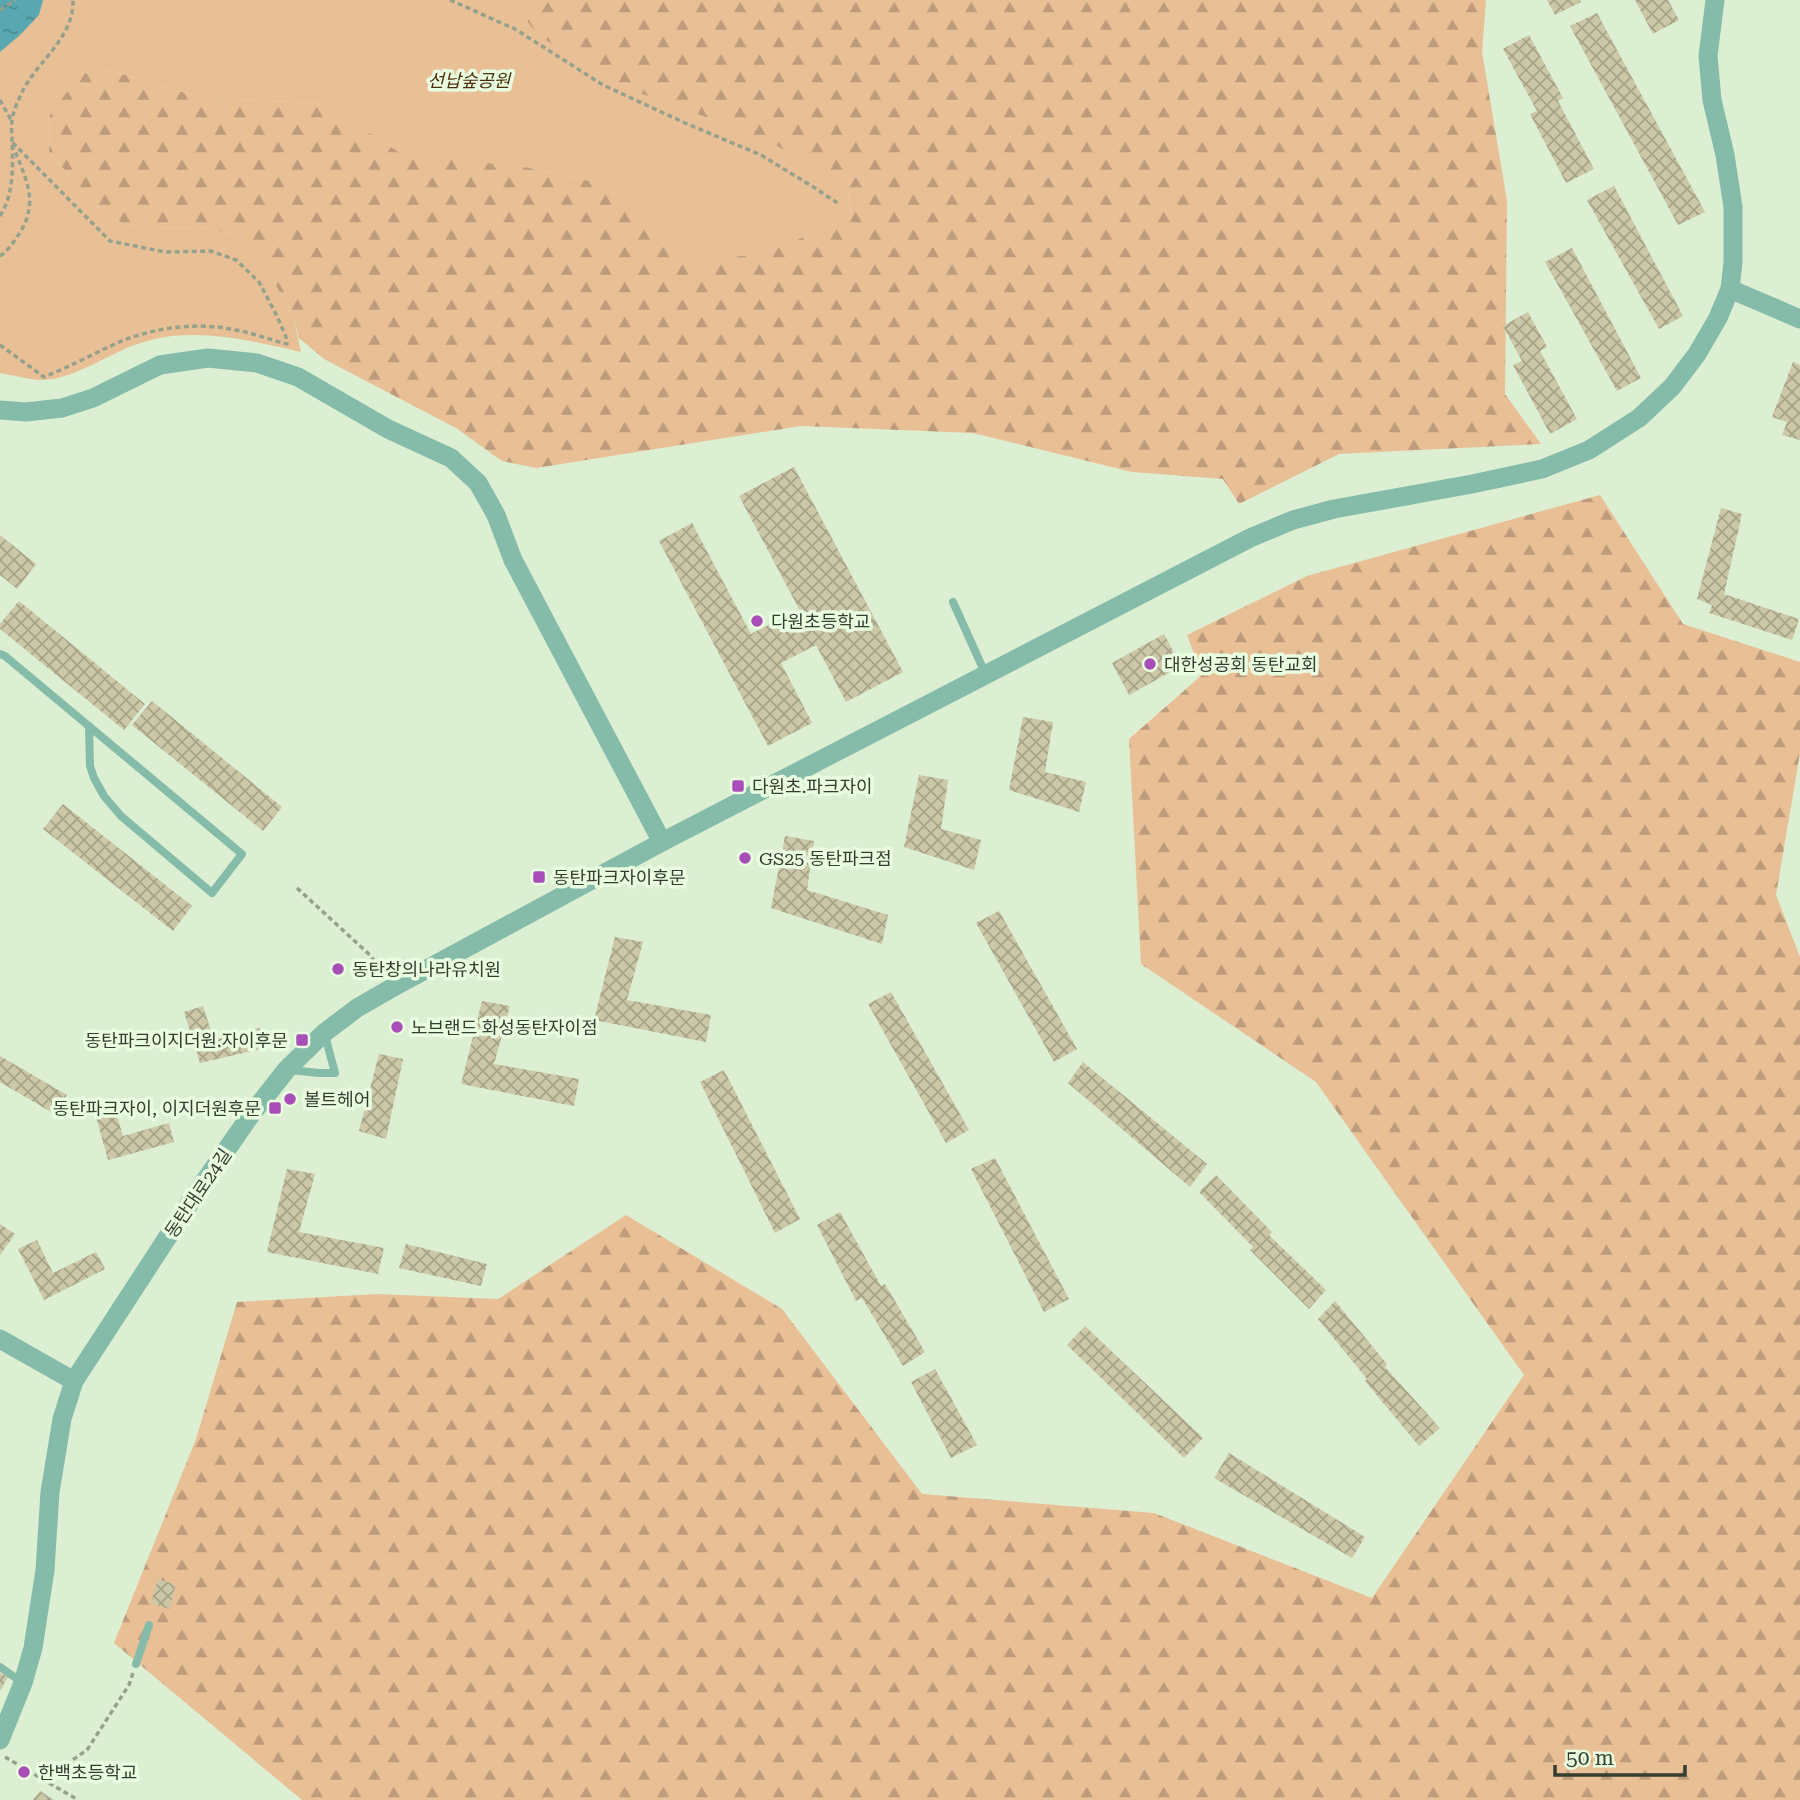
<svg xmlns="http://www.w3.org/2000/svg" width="1800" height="1800" viewBox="0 0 1800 1800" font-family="'Roboto Serif','Noto Sans KR',serif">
	<defs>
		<pattern id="forest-firs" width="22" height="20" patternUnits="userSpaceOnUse" patternTransform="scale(1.75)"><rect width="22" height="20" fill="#e9bf96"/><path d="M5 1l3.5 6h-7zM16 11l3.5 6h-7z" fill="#be9c7b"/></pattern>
		<pattern id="water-ripples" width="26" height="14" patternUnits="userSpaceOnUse" patternTransform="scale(1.75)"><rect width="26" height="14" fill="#58a7b1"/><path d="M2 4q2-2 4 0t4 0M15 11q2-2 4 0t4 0" fill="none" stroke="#4a8991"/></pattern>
		<pattern id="building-cross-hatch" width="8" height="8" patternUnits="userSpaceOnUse" patternTransform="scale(1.75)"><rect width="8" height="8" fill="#cbc7a7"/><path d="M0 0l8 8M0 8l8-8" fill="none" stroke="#a6a389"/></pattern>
	</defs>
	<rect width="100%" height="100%" fill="#dcefd3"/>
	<g fill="url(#forest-firs)">
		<path d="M511,0h975l-4,52 25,149 -2,193 36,50 -202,10 -100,50 -16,-25 -91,-7 -159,-39 -172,-7 -265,42 -34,-7 -46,-33 -132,-69 -25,-21 -5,-19 -32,-59 -21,-24 -41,-9 -49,1 -28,-4 -24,-16 -50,-55 1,-39 31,-41 28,-3 97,29 117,4 207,65 69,15 100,78 65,-8 87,-36 -3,-25 -71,-46 -64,-26 -106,-38 -71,-48z"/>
		<path d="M1600,495l83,129 117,38v91l-24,142 24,62v843h-1498l-188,-157 82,-204 41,-137 140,-8 121,5 128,-84 156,94 140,185 232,19 218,85 152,-223 -208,-293 -175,-118 -12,-225 73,-64 -15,-40 120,-59z"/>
	</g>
	<path fill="#e9bf96" d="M0,0h511l26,34 70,47 106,39 64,26 71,46 3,25 -87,36 -65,8 -100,-78 -69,-15 -130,-15 -77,-50 -117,-4 -97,-29 -27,3 -32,41 -1,39 50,55 24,16 28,4 49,-1 41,9 21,24 32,59 7,33c-49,-11 -104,-25 -154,-11 -35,9 -69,38 -105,39 -13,0 -29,-5 -42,-7z"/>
	<path fill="url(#water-ripples)" d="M0,0h43l-4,15 -19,20 -20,17z"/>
	<g fill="url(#building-cross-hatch)">
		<path d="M1547,0h33l1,2 -26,13z"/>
		<path d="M1635,0h33l11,20 -26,14z"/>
		<path d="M1597,13l108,199 -27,13 -108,-199z"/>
		<path d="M1529,35l34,63 -5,3 36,68 -28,14 -36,-69 7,-3 -34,-62z"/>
		<path d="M1614,186l69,130 -24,13 -72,-129z"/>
		<path d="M1572,248l69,130 -24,13 -72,-129z"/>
		<path d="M1528,312l19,35 -7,4 37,68 -27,15 -37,-69 9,-4 -19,-35z"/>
		<path d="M1793,362l7,3v75l-18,-5 5,-13 -15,-5z"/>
		<path d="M794,467l109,205 -57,30 -30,-57 -35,18 31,60 -44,23 -109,-205 33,-18 59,111 48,-25 -60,-113z"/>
		<path d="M1721,508l21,6 -18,80 75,25 -7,21 -83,-27 3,-8 -15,-6z"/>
		<path d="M0,535l36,29 -19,25 -17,-14z"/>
		<path d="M19,601l126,103 -21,26 -124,-101v-5z"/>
		<path d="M1164,634l17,32 -52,29 -17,-32z"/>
		<path d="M152,701l130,106 -19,24 -131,-106z"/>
		<path d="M1023,717l30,5 -8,50 41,10 -7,30 -70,-22z"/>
		<path d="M919,775l29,5 -7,49 40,11 -7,30 -70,-23z"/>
		<path d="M63,804l129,102 -19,25 -130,-102z"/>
		<path d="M785,836l29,5 -7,49 81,25 -6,29 -111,-36z"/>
		<path d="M999,911l78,138 -23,13 -78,-139z"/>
		<path d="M615,937l28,5 -16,58 84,15 -5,27 -112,-22z"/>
		<path d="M891,992l78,138 -23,13 -78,-139z"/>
		<path d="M482,1001l28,5 -16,58 85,15 -5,27 -113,-22z"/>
		<path d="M203,1006l11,34 46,-12 5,20 -65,15 -16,-51z"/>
		<path d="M379,1054l24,5 -17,80 -27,-8z"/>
		<path d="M0,1056l67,39 -11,20 -56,-33z"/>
		<path d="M1083,1062l124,102 -17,23 -122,-104z"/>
		<path d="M724,1070l76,149 -25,14 -75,-151z"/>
		<path d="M112,1100l11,36 46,-13 5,19 -66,18 -15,-54z"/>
		<path d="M995,1158l74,141 -25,13 -73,-143z"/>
		<path d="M287,1169l28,5 -16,58 85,16 -6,26 -111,-22z"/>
		<path d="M1216,1175l56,57 -3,3 57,55 -17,19 -59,-59 3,-3 -54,-55z"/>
		<path d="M840,1212l41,74 4,-2 40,68 -22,14 -41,-68 -6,3 -39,-76z"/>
		<path d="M0,1224l15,10 -15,21z"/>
		<path d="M37,1240l16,33 43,-21 9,17 -61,31 -26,-51z"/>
		<path d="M406,1244l81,20 -6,22 -82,-18z"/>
		<path d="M1335,1301l52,63 -2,3 55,61 -21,18 -54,-65 2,-2 -49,-60z"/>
		<path d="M1085,1326l118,112 -19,20 -117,-113z"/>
		<path d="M935,1369l42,76 -26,13 -40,-76z"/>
		<path d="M1229,1453l136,84 -13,21 -138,-80z"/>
		<path d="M158,1579l18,6 -7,24 -18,-6z"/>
		<path d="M0,1673l8,4 -8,14z"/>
		<path d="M40,1791l14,9h-21z"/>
	</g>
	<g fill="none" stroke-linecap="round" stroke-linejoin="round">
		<g stroke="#94a28d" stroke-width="3.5" stroke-dasharray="5 3.5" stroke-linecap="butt">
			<path d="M450,0l65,29 88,56 82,38 76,32 54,33 24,16"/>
			<path d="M0,10l16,-10"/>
			<path d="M0,100l11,20"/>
			<path d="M0,216c14,-22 13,-49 12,-74 0,-7 -1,-15 0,-22 1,-7 4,-15 7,-21 13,-35 55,-58 54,-99"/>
			<path d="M0,256c9,-6 15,-16 21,-25 18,-31 4,-53 -7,-83"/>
			<path d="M0,345l44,32c25,-10 49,-23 73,-34 37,-16 83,-22 123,-12 16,3 31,9 47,13l-1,-7 -9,-21 -18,-34 -23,-22 -25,-9 -46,1 -55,-11 -98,-99"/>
			<path d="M297,888l74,68 11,19"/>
			<path d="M5,1757l73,43"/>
			<path d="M45,1779l42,-29 42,-65 4,-12"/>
		</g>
		<g stroke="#85bba9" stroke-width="8">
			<path d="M953,602l32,71"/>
			<path d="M0,654l5,2 237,198 -30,39 -91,-77 -17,-20 -10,-18 -4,-12 -1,-40"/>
			<path d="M290,1070l29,3h16l-10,-38"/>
			<path d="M136,1664l13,-39"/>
			<path d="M0,1667l23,16"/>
		</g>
		<g stroke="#85bba9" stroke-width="19">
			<path d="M1730,289l70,30"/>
			<path d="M0,410l26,2 36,-4 31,-10 67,-33 48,-7 49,5 41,14 90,52 63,29 27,25 18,32 17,45 149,282"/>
			<path d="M0,1339l74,42"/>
			<path d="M0,1740l23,-57 10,-35 12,-78 5,-78 12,-73 12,-38 119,-183 57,-82 37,-47 37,-36 33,-25 33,-19 272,-147 588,-304 43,-18 41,-11 138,-25 70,-15 47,-19 50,-32 33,-31 25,-33 21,-36 12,-29 3,-27v-55l-8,-52 -13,-55 -4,-44 7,-56"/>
		</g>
	</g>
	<g fill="#a94eb9" stroke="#e9fde0" stroke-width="2.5">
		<circle cx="757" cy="621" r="7"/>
		<circle cx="1150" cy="664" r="7"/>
		<rect x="731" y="779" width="14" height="14" rx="3.5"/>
		<circle cx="745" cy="858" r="7"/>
		<rect x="532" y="870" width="14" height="14" rx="3.5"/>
		<circle cx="338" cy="969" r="7"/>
		<circle cx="397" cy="1027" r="7"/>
		<rect x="295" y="1033" width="14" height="14" rx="3.5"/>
		<circle cx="290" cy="1099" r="7"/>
		<rect x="268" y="1101" width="14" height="14" rx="3.5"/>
		<circle cx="24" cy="1772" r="7"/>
	</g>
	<g text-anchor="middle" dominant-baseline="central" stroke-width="7" stroke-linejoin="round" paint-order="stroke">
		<g font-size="18" font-style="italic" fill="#4c2e0a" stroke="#e9fde0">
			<text x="469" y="80">선납숲공원</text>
		</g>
		<g font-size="18" fill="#353d31" stroke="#e9fde0" text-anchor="start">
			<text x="771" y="621">다원초등학교</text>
			<text x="1164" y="664">대한성공회 동탄교회</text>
			<text x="752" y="786">다원초.파크자이</text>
			<text x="759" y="858">GS25 동탄파크점</text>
			<text x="553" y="877">동탄파크자이후문</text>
			<text x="352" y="969">동탄창의나라유치원</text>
			<text x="411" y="1027">노브랜드 화성동탄자이점</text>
			<text x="288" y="1040" text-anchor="end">동탄파크이지더원.자이후문</text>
			<text x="304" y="1099">볼트헤어</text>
			<text x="261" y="1108" text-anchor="end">동탄파크자이, 이지더원후문</text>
			<text x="38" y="1772">한백초등학교</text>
		</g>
		<g font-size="18" fill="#353d31" stroke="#e9fde0">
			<text transform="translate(198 1193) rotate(-56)">동탄대로24길</text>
		</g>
	</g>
	<path d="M1555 1765v10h130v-10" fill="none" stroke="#353d31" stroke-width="3.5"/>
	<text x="1566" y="1765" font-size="21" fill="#353d31" stroke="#e9fde0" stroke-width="5" paint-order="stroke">50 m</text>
</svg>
